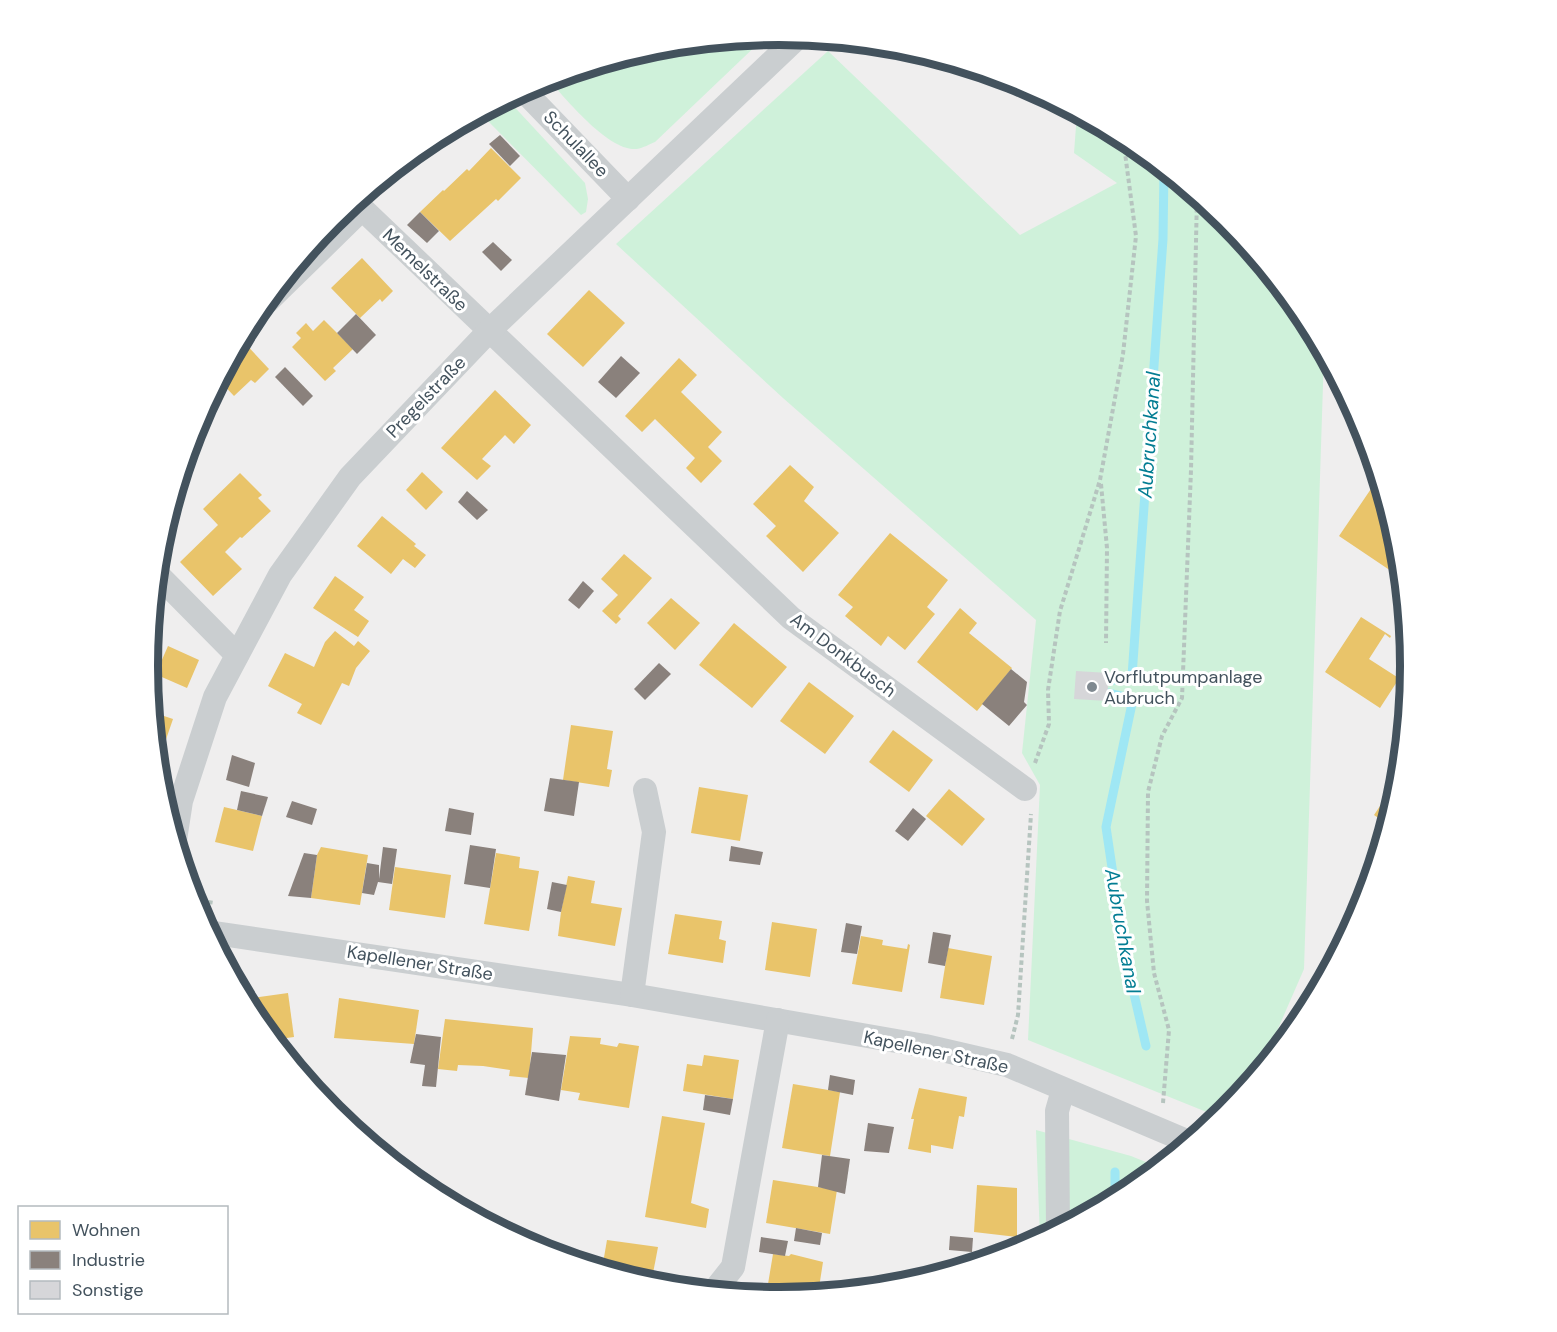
<svg xmlns="http://www.w3.org/2000/svg" width="1557" height="1332" viewBox="0 0 1557 1332" font-family="'DM Sans',sans-serif">
	<rect width="100%" height="100%" fill="#efeeee"/>
	<g fill="#cff1da">
		<path d="M766,36l-111,106c-5,2 -12,6 -18,7 -28,3 -71,-50 -89,-70l108,-32z"/>
		<path d="M828,51l192,184 97,-52 -43,-30 3,-40 53,28 95,79 79,95 20,39 -20,615 -44,101 -41,47 -191,-77 12,-255 -18,-32 14,-133 -253,-222 -167,-154z"/>
		<path d="M507,99l78,84 3,16 -2,13 -5,3 -101,-102z"/>
		<path d="M1036,1130l95,26 27,11 -29,24 -89,48z"/>
	</g>
	<g fill="#e9c46a">
		<path d="M491,148l30,30 -23,23 -2,-2 -46,42 -30,-29 23,-22 1,1 23,-22 2,2z"/>
		<path d="M362,258l31,33 -11,11 -2,-3 -20,19 -29,-30z"/>
		<path d="M589,290l36,33 -42,44 -36,-33z"/>
		<path d="M324,320l29,29 -20,19 3,3 -11,10 -33,-34 9,-9 -5,-5 10,-10 7,8z"/>
		<path d="M241,339l28,30 -14,14 -4,-3 -17,16 -15,-16z"/>
		<path d="M679,358l18,17 -16,17 41,40 -14,15 14,14 -21,22 -15,-15 9,-10 -40,-39 -13,13 -17,-16z"/>
		<path d="M495,390l36,35 -17,19 -9,-9 -23,24 9,7 -14,14 -36,-32z"/>
		<path d="M790,465l24,22 -10,14 35,32 -36,39 -37,-36 10,-10 -23,-22z"/>
		<path d="M422,472l21,20 -17,18 -20,-20z"/>
		<path d="M240,473l22,22 -4,3 13,13 -29,27 -2,-1 -15,15 17,17 -29,27 -33,-34 38,-37 -15,-16z"/>
		<path d="M1375,483l6,4 8,27 -7,10 13,8 3,11 2,20 -6,10 -55,-37z"/>
		<path d="M382,516l34,28 -2,2 12,9 -11,13 -12,-9 -12,15 -34,-28z"/>
		<path d="M890,533l58,47 -21,27 8,7 -30,36 -17,-14 -7,10 -36,-30 8,-9 -15,-12z"/>
		<path d="M624,554l28,24 -34,38 3,3 -5,5 -14,-13 16,-16 -17,-16z"/>
		<path d="M335,576l29,21 -10,13 15,11 -11,16 -45,-29z"/>
		<path d="M671,598l29,25 -25,27 -28,-27z"/>
		<path d="M960,608l17,15 -8,10 43,35 -35,43 -60,-49z"/>
		<path d="M1361,617l30,19 -1,2 -5,-4 -16,25 28,18 3,-4 2,1 -22,34 -55,-36z"/>
		<path d="M734,623l53,44 -35,41 -53,-43z"/>
		<path d="M335,631l19,15 4,-5 12,10 -14,17 -7,18 -7,-3 -21,42 -24,-12 5,-9 -34,-18 17,-33 29,14 11,-25z"/>
		<path d="M168,646l31,14 -12,28 -39,-17v-15l13,6z"/>
		<path d="M809,682l45,34 -29,38 -45,-33z"/>
		<path d="M152,712l21,7 -11,32 -7,-3z"/>
		<path d="M571,725l42,6 -6,38 5,1 -3,17 -46,-7z"/>
		<path d="M893,730l40,30 -24,32 -40,-30z"/>
		<path d="M699,787l49,8 -8,46 -49,-8z"/>
		<path d="M949,789l36,30 -23,27 -36,-30z"/>
		<path d="M1388,794l7,4 -8,26 -13,-9z"/>
		<path d="M224,807l38,9 -9,35 -38,-9z"/>
		<path d="M321,847l47,8 -8,50 -49,-7 6,-43z"/>
		<path d="M496,853l24,4 -1,11 20,3 -10,60 -45,-7z"/>
		<path d="M395,867l56,8 -6,43 -56,-8z"/>
		<path d="M1371,870l2,1 -8,28 -9,-5z"/>
		<path d="M568,876l27,5 -4,22 31,5 -7,38 -57,-10 3,-24z"/>
		<path d="M675,914l47,7 -3,18 7,2 -3,22 -55,-9z"/>
		<path d="M772,922l45,7 -7,48 -45,-7z"/>
		<path d="M861,936l22,4 -1,5 25,4 1,-5 2,1 -8,47 -50,-8z"/>
		<path d="M948,948l44,8 -8,49 -44,-7z"/>
		<path d="M288,993l6,44 -22,3 -19,-23 -9,-18z"/>
		<path d="M339,998l80,12 -5,34 -80,-6z"/>
		<path d="M445,1019l88,9 -4,50 -20,-2 1,-6 -27,-4 -25,-1 -1,6 -19,-2z"/>
		<path d="M570,1036l31,2 -1,6 17,3 2,-4 20,3 -10,62 -51,-8 2,-7 -19,-3z"/>
		<path d="M704,1055l35,5 -6,39 -50,-8 4,-27 15,2z"/>
		<path d="M793,1084l47,8 -10,64 -48,-8z"/>
		<path d="M919,1088l48,9 -3,20 -5,-1 -6,33 -22,-4v8l-23,-4 6,-30h-3z"/>
		<path d="M662,1116l43,7 -14,80 18,6 -3,19 -61,-11z"/>
		<path d="M773,1180l64,10 -7,44 -64,-11z"/>
		<path d="M977,1185l40,3v49l-43,-5z"/>
		<path d="M607,1240l51,7 -7,37 -49,-15z"/>
		<path d="M773,1254l16,2 2,-2 32,8 -5,32 -40,3 -12,-1z"/>
	</g>
	<g fill="#8a817c">
		<path d="M500,135l20,21 -10,10 -21,-22z"/>
		<path d="M420,212l19,19 -12,12 -20,-18z"/>
		<path d="M493,242l19,18 -11,11 -19,-19z"/>
		<path d="M356,314l20,21 -19,19 -20,-21z"/>
		<path d="M621,356l19,17 -24,25 -18,-16z"/>
		<path d="M285,367l28,29 -10,10 -28,-29z"/>
		<path d="M467,491l21,19 -11,10 -19,-18z"/>
		<path d="M583,581l11,10 -15,18 -11,-9z"/>
		<path d="M659,663l12,11 -26,26 -11,-11z"/>
		<path d="M1011,669l16,13 -3,20 3,3 -18,21 -27,-22z"/>
		<path d="M232,755l23,8 -6,24 -23,-7z"/>
		<path d="M550,778l29,4 -5,34 -30,-5z"/>
		<path d="M241,791l27,6 -6,19 -25,-6z"/>
		<path d="M292,801l25,8 -5,16 -26,-8z"/>
		<path d="M449,808l25,5 -3,22 -26,-4z"/>
		<path d="M913,808l13,11 -18,22 -13,-10z"/>
		<path d="M470,845l26,4 -6,39 -26,-4z"/>
		<path d="M731,846l32,6 -3,13 -31,-4z"/>
		<path d="M383,847l14,2 -5,35 -14,-2 -4,13 -12,-2 5,-30 12,2v14z"/>
		<path d="M304,853l13,2 -6,43 -23,-2z"/>
		<path d="M552,882l15,3 -6,27 -14,-3z"/>
		<path d="M846,923l16,3 -5,28 -16,-2z"/>
		<path d="M933,932l18,3 -6,31 -17,-3z"/>
		<path d="M416,1034l25,3 -5,50 -14,-1 3,-21 -15,-2z"/>
		<path d="M532,1052l34,3 -7,46 -34,-6z"/>
		<path d="M830,1075l25,5 -2,15 -25,-5z"/>
		<path d="M705,1095l28,4 -3,16 -27,-5z"/>
		<path d="M868,1123l26,4 -5,26 -25,-2z"/>
		<path d="M822,1155l28,4 -5,35 -27,-7z"/>
		<path d="M796,1228l26,5 -2,12 -26,-4z"/>
		<path d="M950,1236l23,2 -1,14 -23,-2z"/>
		<path d="M761,1237l27,4 -3,15 -26,-4z"/>
	</g>
	<g fill="none" stroke-linecap="round" stroke-linejoin="round">
		<g stroke="#9fe7f4" stroke-width="9">
			<path d="M1109,681l23,-5 31,-437 1,-70"/>
			<path d="M1108,693l25,6 -27,128 19,128 21,91"/>
			<path d="M1115,1172v27"/>
		</g>
	</g>
	<path fill="#d6d6d9" d="M1076,671l33,2 -2,28 -33,-2z"/>
	<g fill="none" stroke-linecap="round" stroke-linejoin="round">
		<g stroke="#b6c4bf" stroke-width="4" stroke-dasharray="4.5 3" stroke-linecap="butt">
			<path d="M1101,484l6,64 -1,95"/>
			<path d="M1035,763l14,-39 -1,-34 12,-79 40,-131 23,-126 13,-118 -13,-98"/>
			<path d="M190,890l12,11 13,2"/>
			<path d="M1012,1039l6,-24 13,-201"/>
			<path d="M1163,1103l6,-73 -15,-57 -7,-72 1,-109 14,-56 20,-38 9,-228 6,-274"/>
			<path d="M1203,1118l11,4"/>
		</g>
		<g stroke="#caced0" stroke-width="24">
			<path d="M523,90l105,109"/>
			<path d="M354,201l437,417 234,171"/>
			<path d="M268,301l94,-92"/>
			<path d="M156,573l81,82"/>
			<path d="M175,840l6,-39 34,-104 65,-122 70,-98 139,-146 310,-295"/>
			<path d="M208,932l424,63 293,51 82,19 182,77"/>
			<path d="M632,995l22,-163 -9,-42"/>
			<path d="M1058,1229l-1,-118 6,-21"/>
			<path d="M714,1291l19,-24 45,-247"/>
		</g>
	</g>
	<circle fill="#7f8990" stroke="#fff" stroke-width="2" cx="1092" cy="687" r="6"/>
	<g text-anchor="middle" dominant-baseline="central" stroke-width="6" stroke-linejoin="round" paint-order="stroke">
		<g font-size="18" fill="#43525d" stroke="#fff">
			<text transform="translate(576 144) rotate(46)">Schulallee</text>
			<text transform="translate(425 270) rotate(44)">Memelstraße</text>
			<text transform="translate(426 397) rotate(-46)">Pregelstraße</text>
			<text transform="translate(843 655) rotate(37)">Am Donkbusch</text>
			<text transform="translate(420 963) rotate(9)">Kapellener Straße</text>
			<text transform="translate(936 1052) rotate(12)">Kapellener Straße</text>
		</g>
		<g font-size="18" fill="#43525d" stroke="#fff" text-anchor="start">
			<text x="1104" y="677">Vorflutpumpanlage<tspan x="1104" dy="21">Aubruch</tspan></text>
		</g>
		<g font-size="20" font-style="italic" fill="#037d93" stroke="#fff">
			<text transform="translate(1149 435) rotate(-86)">Aubruchkanal</text>
			<text transform="translate(1123 931) rotate(80)">Aubruchkanal</text>
		</g>
	</g>
	<path d="M0 0H1557V1332H0ZM158 666a621 621 0 1 1 1242 0a621 621 0 1 1-1242 0Z" fill="#fff" fill-rule="evenodd"/>
	<path fill="none" stroke="#43525d" stroke-width="8" d="M158 666a621 621 0 1 1 1242 0a621 621 0 1 1-1242 0Z"/>
	<rect x="18" y="1206" width="210" height="108" fill="#ffffff" stroke="#b4babe" stroke-width="1.5"/>
	<rect x="30" y="1221" width="30" height="18" fill="#e9c46a" stroke="#b4babe" stroke-width="1.5"/>
	<text x="72" y="1236" font-size="18" fill="#43525d">Wohnen</text>
	<rect x="30" y="1251" width="30" height="18" fill="#8a817c" stroke="#b4babe" stroke-width="1.5"/>
	<text x="72" y="1266" font-size="18" fill="#43525d">Industrie</text>
	<rect x="30" y="1281" width="30" height="18" fill="#d6d6d9" stroke="#b4babe" stroke-width="1.5"/>
	<text x="72" y="1296" font-size="18" fill="#43525d">Sonstige</text>
</svg>
